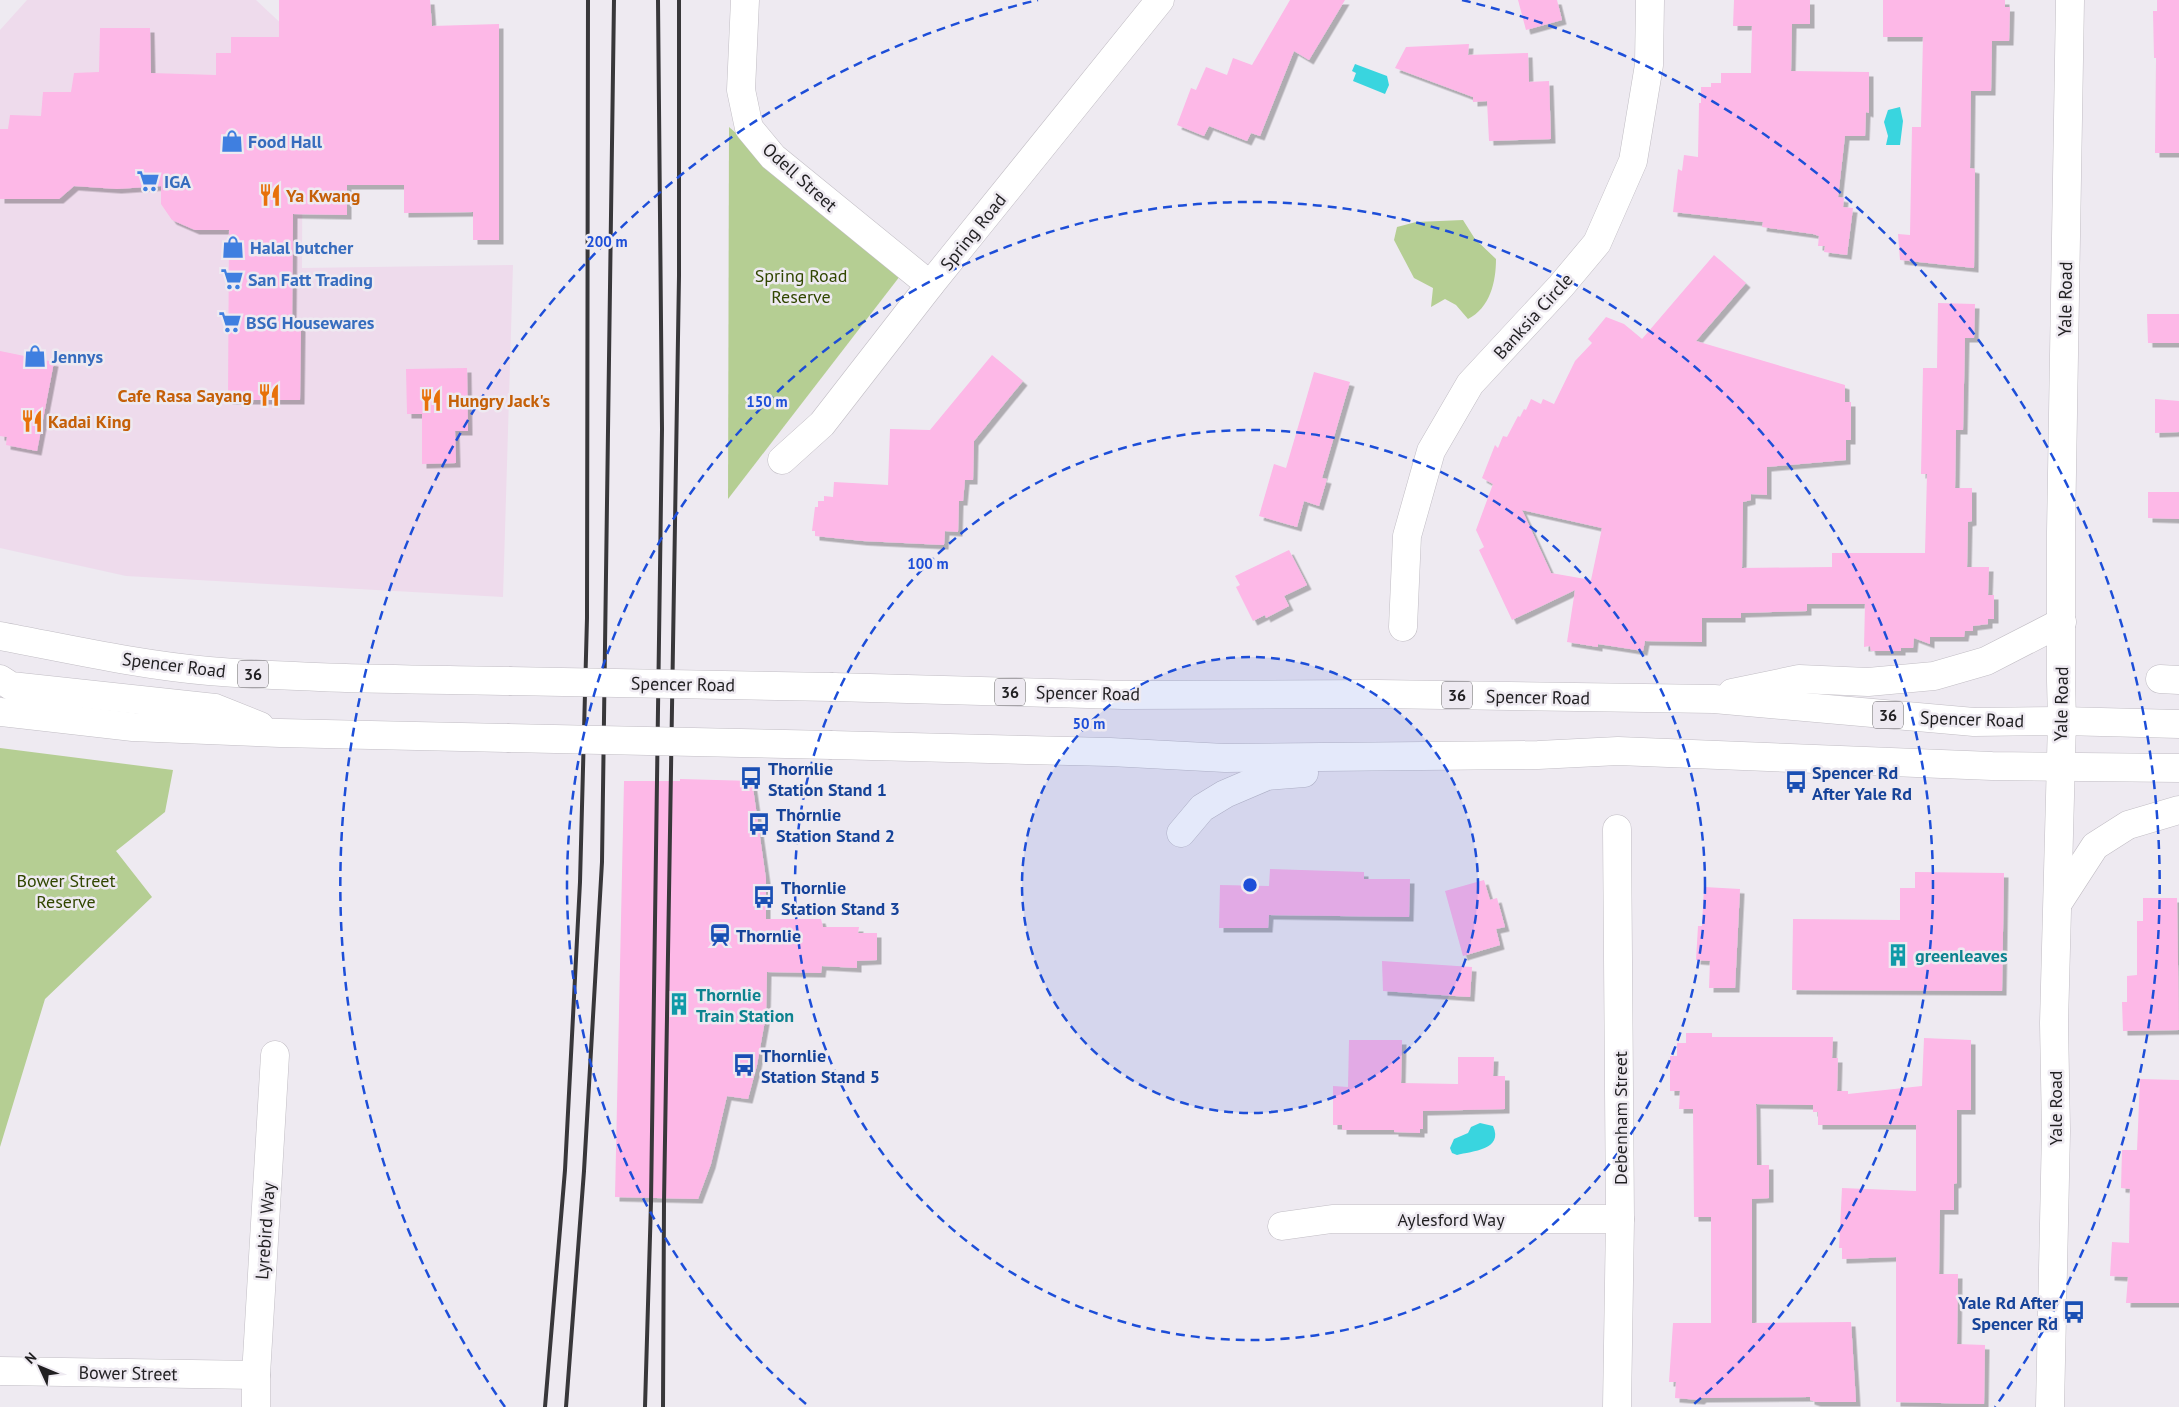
<svg xmlns="http://www.w3.org/2000/svg" width="2179" height="1407" viewBox="0 0 2179 1407" font-family="'PT Sans',sans-serif">
	<defs>
		<filter id="shadow"><feDropShadow dx="4.5" dy="4.5" stdDeviation="0" flood-color="#0004"/></filter>
	</defs>
	<rect width="100%" height="100%" fill="#eeeaf1"/>
	<path fill="#eedbec" d="M27,0h229l47,44 -1,224 211,-3 -10,332 -377,-21 -126,-28v-518z"/>
	<g fill="#b5ce93">
		<path d="M729,127l171,149 -172,223z"/>
		<path d="M1463,220l12,19 21,20c0,23 -6,49 -28,60l-12,-14 -11,-6 -14,8 2,-19 -19,-10 -20,-38 3,-13 19,-5z"/>
		<path d="M0,748l173,22 -8,42 -49,39 36,46 -107,102 -45,148z"/>
	</g>
	<g fill="#39d5df">
		<path d="M1355,64l32,12 2,9 -4,9 -32,-13 3,-8 -4,-2z"/>
		<path d="M1900,107l3,14 -3,24h-14l2,-9 -4,-14 4,-12z"/>
		<path d="M1480,1123l13,3c11,24 -21,25 -36,29l-5,-2 -2,-5 4,-9 14,-6 3,-6z"/>
	</g>
	<g fill="#fdb8e7" fill-rule="evenodd" filter="url(#shadow)">
		<path d="M279,0h151l2,26 67,-2v216h-26v-28l-69,1v-28h-57v30l-54,-1 -1,112h9l-1,74h-72l1,-170h-34l-23,-10 -11,-16v-18l-44,3 -43,-3 -15,13h-59v-70h8l2,-14 31,1 2,-24h28l3,-19 25,-1 1,-44h50l1,45 65,2v-22h15v-16h48z"/>
		<path d="M1290,0h55l-36,60 -15,-9 -34,85 -9,-3 -4,8 -38,-15 -5,10 -27,-11 14,-37 5,2 10,-23 21,8 6,-17 19,7z"/>
		<path d="M1518,0h39l5,20 -36,10z"/>
		<path d="M1734,0h76v24h-18l-1,47 78,1v41l-3,-1 -1,24h-20l-7,61 6,1 -1,9 10,1 -6,47 -23,-3 1,-6h-7l1,-10 -6,-2 -51,-7 1,-5 -90,-10 5,-43 4,2 2,-16 14,2 1,-54h2v-16h10v-4h10v-10h30l1,-47h-19z"/>
		<path d="M1883,0h122v7h5l-1,34h-17l-1,50h-20l-1,77 5,1 -1,99 -74,-8 -2,-26 12,1 2,-108h9l2,-90h-40z"/>
		<path d="M2157,0h22v153h-24l1,-95h-2l-1,-47h4z"/>
		<path d="M1469,44l-1,11 60,-2 1,29 20,-1 2,58 -62,2 -2,-40 -14,1v-5l-78,-29 11,-21z"/>
		<path d="M1714,255l32,28 -50,58 149,44v17h6v38h-5v20l-79,7v28l-16,-1v6l-8,2 -1,66 90,-1v-14h93l2,-79h-6l2,-106h14l1,-65 37,1 -1,34h-9l-2,92h-7l-1,58h17v33l-4,1 -1,45h22l-1,28h6v24h-6v5l-15,2v5h-8l-1,6h-34v7l-16,-6 -1,10h-12v3h-30l-1,-5 -6,1 1,-43h-58v7l-66,2v5h-39v24l-57,-1 -2,10 -45,-7v3l-31,-5 8,-52 -63,30 -33,-70 5,-3 -8,-17 17,-46 -11,-6 13,-33 3,3 5,-12 4,1 11,-21 2,1 4,-8 2,1 5,-11 10,5 2,-5 11,5 21,-43 17,-18 -4,-4 18,-22 18,7 18,15zM1522,510l80,18 -11,52 -40,-7z"/>
		<path d="M2147,314h32v29h-31z"/>
		<path d="M0,351l54,11 -17,89 -31,-6 1,-8 -7,-1z"/>
		<path d="M992,355l31,26 -49,60 -1,39h-8l-2,21h-4l-1,31 -13,-1 -1,14 -81,-4 -48,-5v-5h-3l3,-24h3v-6h6v-5l9,1 1,-15 54,3 2,-56 40,1z"/>
		<path d="M467,368l1,63h-13l1,32 -34,1v-50h-15l-1,-45z"/>
		<path d="M1314,372l36,10 -28,96 5,1 -8,27 -15,-5 -7,26 -38,-11 15,-52 12,4z"/>
		<path d="M2155,399l24,2v31l-24,1z"/>
		<path d="M2148,492h31v27l-31,-1z"/>
		<path d="M1289,550l18,35 -23,11 5,10 -23,12 -1,-3 -12,6 -17,-34 4,-2 -5,-9z"/>
		<path d="M680,779l72,2 14,98v40h55l2,8h36l-1,6h19v27l-20,1v7l-35,-2 -1,7 -54,-1 -1,43 -9,50 -9,34 -21,-3 -16,68 -13,35 -83,-2 9,-416h56z"/>
		<path d="M1270,869l94,3v7h46l-1,38 -140,-2 -1,13h-49l1,-43 49,1z"/>
		<path d="M1915,872l89,1 -2,118 -210,-1 1,-71 107,1v-32h15z"/>
		<path d="M1484,880l6,20 7,-2 8,29 -9,2 4,16 -37,11 -18,-65z"/>
		<path d="M1704,887l36,2 -5,99h-26l1,-27 -14,-1 2,-34h4z"/>
		<path d="M2143,898h34l2,132 -56,1 -1,-29h5v-26l10,-1v-54h6z"/>
		<path d="M1382,961l90,6 -2,30 -87,-6z"/>
		<path d="M1686,1033h26v4h121l-1,21h6l-1,33h11v3l74,-8 2,-48 47,2v70h-14v73l-3,1v26h-14l-1,64h19l-1,70 28,1 -1,59 -88,-2v-145l-54,2v-11h-3l3,-60 74,3v-66h-98v-13h-5v-7h-5l-52,-1 1,61h12v33l-17,1v124l99,-1 5,80h-40l-6,-2v-3l-108,1 -2,2 -25,-2 1,-16h-7l4,-59h38v-106h-17l-1,-108h-14l1,-18h-10v-35h7v-13h9z"/>
		<path d="M1349,1040h53l-1,43 57,1v-27h36l-1,19h12v33l-82,2v18h-3v4l-26,-1v-2h-52v-5h-9v-39l15,1z"/>
		<path d="M2140,1079l39,1v223h-53l2,-26 -18,-1 2,-34 17,1 1,-54 -9,-1 1,-38h15z"/>
	</g>
	<g fill="none" stroke-linecap="round" stroke-linejoin="round">
		<defs>
			<g id="minor">
				<path d="M745,0l-4,90 8,38 24,29 157,128"/>
				<path d="M782,460l40,-36 108,-139 230,-285"/>
				<path d="M1403,627l4,-91 24,-85 39,-67 91,-98 36,-43 36,-82 16,-96 1,-65"/>
				<path d="M2160,679l19,1"/>
				<path d="M1282,1226l50,-7h288"/>
				<path d="M0,1371l256,4"/>
				<path d="M256,1407v-32l19,-320"/>
				<path d="M1617,1407l3,-188 -3,-390"/>
			</g>
			<g id="major">
				<path d="M0,636c69,13 139,29 209,35 100,8 200,8 300,10"/>
				<path d="M0,679l11,7 204,22 45,18"/>
				<path d="M833,687l290,8 255,-1 336,5 260,23 88,-1 117,3"/>
				<path d="M1732,693l67,-14 69,3 66,-6 52,-15 76,-39"/>
				<path d="M0,712l133,15 147,6 227,5"/>
				<path d="M832,745l278,7 115,6 313,-3 80,-4 374,15 187,2"/>
				<path d="M1181,833l21,-25 23,-14 42,-18 37,-3"/>
				<path d="M2058,903l37,-57 33,-21 51,-15"/>
				<path d="M2050,1407l6,-276 -2,-108 8,-302 -1,-40v-149l9,-532"/>
			</g>
		</defs>
		<use href="#minor" stroke="#c1bdc4" stroke-width="29"/>
		<use href="#major" stroke="#c1bdc4" stroke-width="29"/>
		<use href="#minor" stroke="#fff" stroke-width="28"/>
		<use href="#major" stroke="#fff" stroke-width="28"/>
		<g stroke="#38373a" stroke-width="4">
			<path d="M545,1407l20,-237 15,-288 7,-264 1,-618"/>
			<path d="M566,1407l18,-236 18,-309 12,-862"/>
			<path d="M645,1407l6,-205 11,-773 -4,-429"/>
			<path d="M663,1407l1,-205 15,-926v-276"/>
		</g>
		<defs>
			<g id="major-bridge">
				<path d="M509,681l324,6"/>
				<path d="M507,738l325,7"/>
			</g>
		</defs>
		<use href="#major-bridge" stroke="#c1bdc4" stroke-width="29" stroke-linecap="butt"/>
		<use href="#major-bridge" stroke="#fff" stroke-width="28"/>
	</g>
	<circle cx="1250" cy="885" r="228" fill="#1d4ed8" fill-opacity=".12"/>
	<g fill="none" stroke="#1d4ed8" stroke-width="2.5" stroke-dasharray="9 6">
		<circle cx="1250" cy="885" r="228"/>
		<circle cx="1250" cy="885" r="455"/>
		<path d="M806 1404A683 683 0 1 1 1694 1404"/>
		<path d="M505 1407A910 910 0 0 1 1038 0M1462 0A910 910 0 0 1 1995 1407"/>
	</g>
	<defs>
		<symbol id="shop-bare" viewBox="-9 -9 18 18"><path d="M-5-2.5h2.3a2.7 3.5 0 0 1 5.4 0H5L5.5 6h-11ZM-1.5-2.5h3a1.5 2.3 0 0 0-3 0Z" fill="#3f7fe0" stroke="#eeeaf1" stroke-width="2.5" paint-order="stroke"/></symbol>
		<symbol id="supermarket-bare" viewBox="-9 -9 18 18"><path d="M-6-5.5h2.5l.6 2H6L4.5 2H-2.5L-4.4-4H-6ZM-1.5 3.2a1.3 1.3 0 1 0 .1 0ZM3 3.2a1.3 1.3 0 1 0 .1 0Z" fill="#3f7fe0" stroke="#eeeaf1" stroke-width="2.5" paint-order="stroke"/></symbol>
		<symbol id="restaurant-bare" viewBox="-9 -9 18 18"><path d="M-5-6h1v4h1v-4h1v4h1v-4h1v5L-1.5 .5V6h-2V.5L-5-1ZM5-6V6H3V1.5H1.5Q1.5-4 5-6Z" fill="#e8710a" stroke="#eeeaf1" stroke-width="2.5" paint-order="stroke"/></symbol>
		<symbol id="bus-bare" viewBox="-9 -9 18 18"><path d="M-5-6H5V4H4V6H2V4H-2V6H-4V4H-5ZM-3.5-4V0h7V-4ZM-3.5 1.2v1.5H-2V1.2ZM2 1.2v1.5H3.5V1.2Z" fill="#1a4fb4" stroke="#eeeaf1" stroke-width="2.5" paint-order="stroke"/></symbol>
		<symbol id="station-bare" viewBox="-9 -9 18 18"><path d="M-3-6H3Q5-6 5-4V2Q5 4 3 4L4.5 6H3L1.5 4h-3L-3 6H-4.5L-3 4Q-5 4-5 2V-4Q-5-6-3-6ZM-3.5-4v3h7v-3ZM-3.5 1v1.5H-2V1ZM2 1v1.5H3.5V1Z" fill="#1a4fb4" stroke="#eeeaf1" stroke-width="2.5" paint-order="stroke"/></symbol>
		<symbol id="building-bare" viewBox="-9 -9 18 18"><path d="M-4-6H4V6H1V3H-1V6H-4ZM-2.5-4.3h1.7v1.8h-1.7ZM.8-4.3h1.7v1.8H.8ZM-2.5-1h1.7V.8h-1.7ZM.8-1h1.7V.8H.8Z" fill="#0f9aa8" stroke="#eeeaf1" stroke-width="2.5" paint-order="stroke"/></symbol>
	</defs>
	<g fill-rule="evenodd">
		<use href="#shop-bare" x="216" y="125" width="32" height="32"/>
		<use href="#supermarket-bare" x="132" y="165" width="32" height="32"/>
		<use href="#restaurant-bare" x="254" y="179" width="32" height="32"/>
		<use href="#shop-bare" x="217" y="231" width="32" height="32"/>
		<use href="#supermarket-bare" x="216" y="263" width="32" height="32"/>
		<use href="#supermarket-bare" x="214" y="306" width="32" height="32"/>
		<use href="#shop-bare" x="19" y="340" width="32" height="32"/>
		<use href="#restaurant-bare" x="253" y="379" width="32" height="32"/>
		<use href="#restaurant-bare" x="415" y="384" width="32" height="32"/>
		<use href="#restaurant-bare" x="16" y="405" width="32" height="32"/>
		<use href="#bus-bare" x="735" y="762" width="32" height="32"/>
		<use href="#bus-bare" x="1780" y="766" width="32" height="32"/>
		<use href="#bus-bare" x="743" y="808" width="32" height="32"/>
		<use href="#bus-bare" x="748" y="881" width="32" height="32"/>
		<use href="#station-bare" x="704" y="919" width="32" height="32"/>
		<use href="#building-bare" x="1882" y="939" width="32" height="32"/>
		<use href="#building-bare" x="663" y="988" width="32" height="32"/>
		<use href="#bus-bare" x="728" y="1049" width="32" height="32"/>
		<use href="#bus-bare" x="2058" y="1296" width="32" height="32"/>
	</g>
	<g text-anchor="middle" dominant-baseline="central" stroke-width="5" stroke-linejoin="round" paint-order="stroke">
		<g fill="#eeeaf1" stroke="#5e5c5f" stroke-width="1">
			<rect x="238" y="660.5" width="30" height="27" rx="4"/>
			<rect x="995" y="678.5" width="30" height="27" rx="4"/>
			<rect x="1442" y="681.5" width="30" height="27" rx="4"/>
			<rect x="1873" y="701.5" width="30" height="27" rx="4"/>
		</g>
		<g font-size="16" font-weight="bold" fill="#201f21">
			<text x="253" y="674">36</text>
			<text x="1010" y="692">36</text>
			<text x="1457" y="695">36</text>
			<text x="1888" y="715">36</text>
		</g>
		<g font-size="18" font-weight="bold" fill="#366cbe" stroke="#eeeaf1" text-anchor="start">
			<text x="248" y="141">Food Hall</text>
			<text x="164" y="181">IGA</text>
			<text x="250" y="247">Halal butcher</text>
			<text x="248" y="279">San Fatt Trading</text>
			<text x="246" y="322">BSG Housewares</text>
			<text x="52" y="356">Jennys</text>
		</g>
		<g font-size="18" fill="#201f21" stroke="#eeeaf1">
			<text transform="translate(800 177) rotate(42)">Odell Street</text>
			<text transform="translate(973 232) rotate(-51)">Spring Road</text>
			<text transform="translate(2065 299) rotate(-89)">Yale Road</text>
			<text transform="translate(1533 316) rotate(-48)">Banksia Circle</text>
			<text transform="translate(174 665) rotate(7)">Spencer Road</text>
			<text transform="translate(683 684) rotate(1)">Spencer Road</text>
			<text transform="translate(1088 693) rotate(1)">Spencer Road</text>
			<text transform="translate(1538 697) rotate(1)">Spencer Road</text>
			<text transform="translate(2061 704) rotate(-89)">Yale Road</text>
			<text transform="translate(1972 719) rotate(2)">Spencer Road</text>
			<text transform="translate(2055 1108) rotate(-90)">Yale Road</text>
			<text transform="translate(1620 1118) rotate(-90)">Debenham Street</text>
			<text x="1451" y="1219">Aylesford Way</text>
			<text transform="translate(265 1231) rotate(-86)">Lyrebird Way</text>
			<text transform="translate(128 1373) rotate(1)">Bower Street</text>
		</g>
		<g font-size="18" font-weight="bold" fill="#c56008" stroke="#eeeaf1" text-anchor="start">
			<text x="286" y="195">Ya Kwang</text>
			<text x="252" y="395" text-anchor="end">Cafe Rasa Sayang</text>
			<text x="448" y="400">Hungry Jack's</text>
			<text x="48" y="421">Kadai King</text>
		</g>
		<g font-size="18" fill="#314600" stroke="#eeeaf1">
			<text x="801" y="275">Spring Road<tspan x="801" dy="21">Reserve</tspan></text>
			<text x="66" y="880">Bower Street<tspan x="66" dy="21">Reserve</tspan></text>
		</g>
		<g font-size="18" font-weight="bold" fill="#164399" stroke="#eeeaf1" text-anchor="start">
			<text x="768" y="768">Thornlie<tspan x="768" dy="21">Station Stand 1</tspan></text>
			<text x="1812" y="772">Spencer Rd<tspan x="1812" dy="21">After Yale Rd</tspan></text>
			<text x="776" y="814">Thornlie<tspan x="776" dy="21">Station Stand 2</tspan></text>
			<text x="781" y="887">Thornlie<tspan x="781" dy="21">Station Stand 3</tspan></text>
			<text x="736" y="935">Thornlie</text>
			<text x="761" y="1055">Thornlie<tspan x="761" dy="21">Station Stand 5</tspan></text>
			<text x="2058" y="1302" text-anchor="end">Yale Rd After<tspan x="2058" dy="21">Spencer Rd</tspan></text>
		</g>
		<g font-size="18" font-weight="bold" fill="#0d838f" stroke="#eeeaf1" text-anchor="start">
			<text x="1915" y="955">greenleaves</text>
			<text x="696" y="994">Thornlie<tspan x="696" dy="21">Train Station</tspan></text>
		</g>
	</g>
	<circle cx="1250" cy="885" r="8" fill="#1d4ed8" stroke="#eeeaf1" stroke-width="2.5"/>
	<g font-size="15" text-anchor="middle" font-weight="bold" fill="#1d4ed8" stroke="#eeeaf1" stroke-width="5" stroke-linejoin="round" paint-order="stroke">
		<text x="607" y="247">200 m</text>
		<text x="767" y="407">150 m</text>
		<text x="928" y="569">100 m</text>
		<text x="1089" y="729">50 m</text>
	</g>
	<g transform="translate(40 1367) rotate(314)" stroke="#eeeaf1" stroke-width="4" paint-order="stroke">
	<path d="M0-4L9 19L0 12L-9 19Z" fill="#201f21"/>
	<text y="-8" font-size="14" font-weight="bold" text-anchor="middle" fill="#201f21">N</text>
	</g>
</svg>
